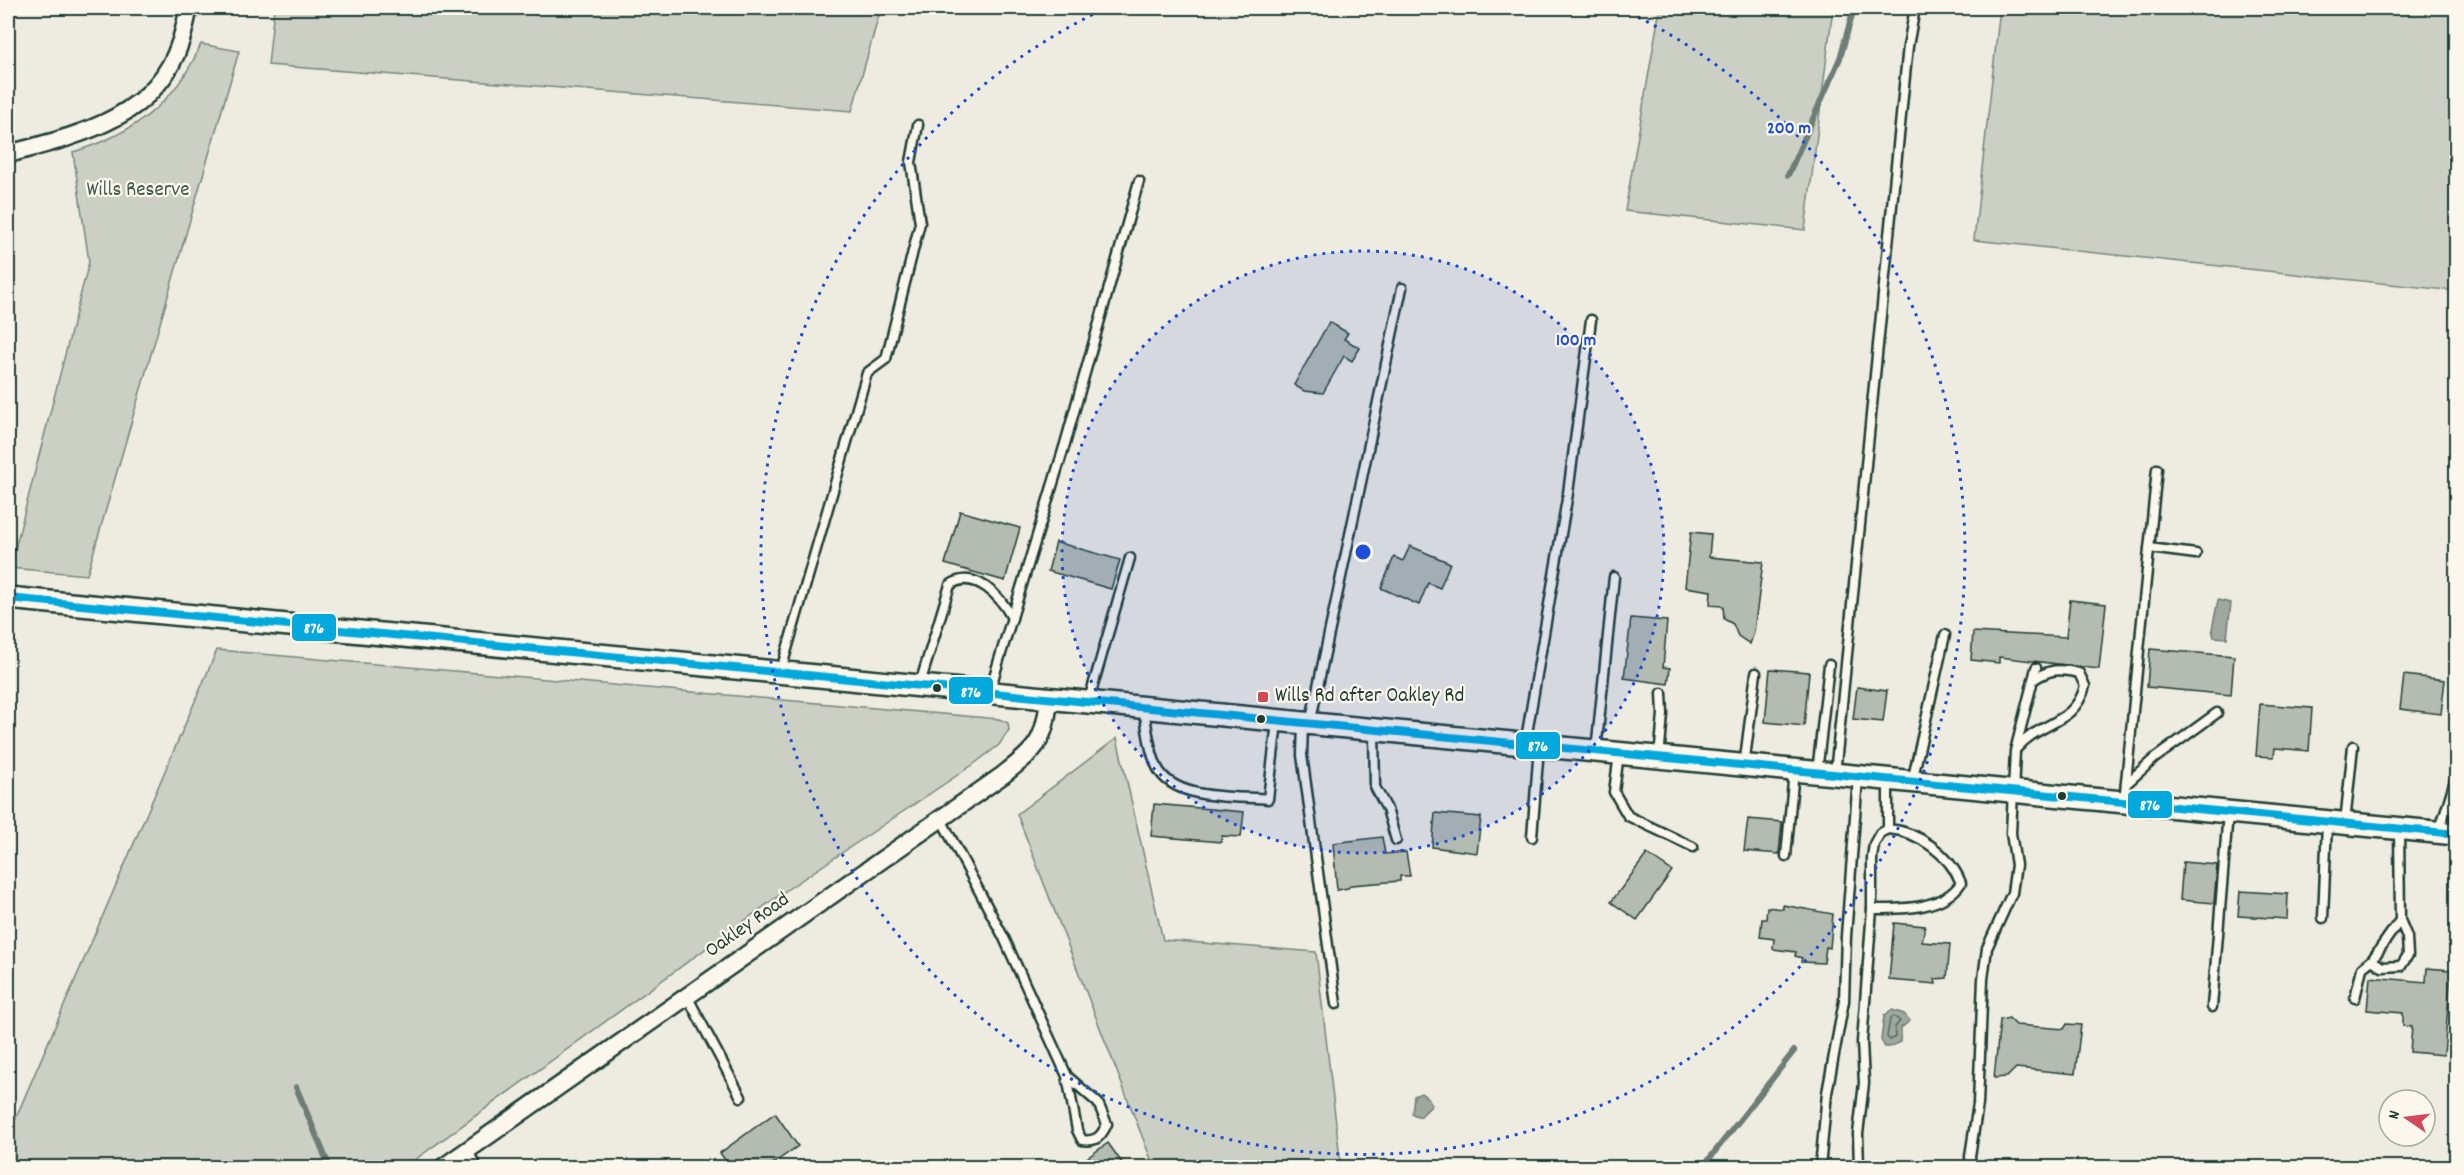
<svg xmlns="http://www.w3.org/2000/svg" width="2464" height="1175" viewBox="0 0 2464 1175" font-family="Dekko,sans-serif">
	<rect width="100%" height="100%" fill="#eeece1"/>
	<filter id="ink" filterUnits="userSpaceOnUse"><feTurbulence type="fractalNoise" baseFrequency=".0167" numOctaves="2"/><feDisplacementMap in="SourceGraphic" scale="12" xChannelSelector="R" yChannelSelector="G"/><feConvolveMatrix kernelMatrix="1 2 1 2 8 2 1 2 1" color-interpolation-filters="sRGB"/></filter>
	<g filter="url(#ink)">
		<g fill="#cbcfc4" stroke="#75867c" stroke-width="1.5">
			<path d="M274,8h607l-29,103 -584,-46z"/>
			<path d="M1660,8h173l-28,222 -180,-19z"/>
			<path d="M2000,8h456v283l-482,-51z"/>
			<path d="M201,44l38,7 -152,524 -77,-7 79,-306 -16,-110c60,-18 103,-49 128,-108z"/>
			<path d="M217,650l782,69 9,4 1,7 -10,15 -25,19 -186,125 -383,278h-397v-31z"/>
			<path d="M1117,738l46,202 153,12 25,215h-187l-137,-353z"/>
		</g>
		<g fill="#9fa89f" stroke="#6c7d74" stroke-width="1.5">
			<path d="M2218,600l13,3 -4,35 -13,-1 -2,-8z"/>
			<path d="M1892,1010l12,4 6,7 -9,7 -1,14 -10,5h-5l-4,-7 3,-24z"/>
			<path d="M1421,1093l8,6 3,6 -12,12 -8,-3 2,-18z"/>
		</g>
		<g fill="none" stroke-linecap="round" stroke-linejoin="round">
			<path stroke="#52685f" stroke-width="1.5" d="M1893,1016l7,5 -5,6v10l-5,3 -3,-3 3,-18z"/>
			<g stroke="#6c7d74" stroke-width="6">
				<path d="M1788,175l52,-117 14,-50"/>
				<path d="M296,1087l34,81"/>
				<path d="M1702,1168l92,-117"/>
			</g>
		</g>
		<g fill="#b4bbb0" stroke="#1f3d34" stroke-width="1.5">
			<path d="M1329,322l19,11 -4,6 16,9 -8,13 -8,-5 -21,37 -19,-2 -10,-6z"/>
			<path d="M960,511l60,17 -15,53 -60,-17z"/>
			<path d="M1691,532l20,2 -2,23 54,5 -9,70 -4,12 -12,-8 -5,-12 -9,-5 -1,-13 -13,-1 1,-14 -26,-4z"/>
			<path d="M1056,542l64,18 -9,29 -63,-18z"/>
			<path d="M1410,546l40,17 -10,25 -12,-5 -9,22 -38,-17 13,-31 9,4z"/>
			<path d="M2070,600l36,4 -7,65 -100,-12v6l-28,-3 2,-28 93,5z"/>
			<path d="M1631,618l36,3 -4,46 7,1 -2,16 -44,-6z"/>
			<path d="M2150,649l84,7 -3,39 -84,-8z"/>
			<path d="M1770,669l39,3 -5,54 -39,-4z"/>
			<path d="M2404,675l41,5 -4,34 -41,-5z"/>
			<path d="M1857,687l30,4 -4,31 -30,-3z"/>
			<path d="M2260,704l52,4 -3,43 -34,-3 -1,9 -18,-1z"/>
			<path d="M1154,804l90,8 -3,25 -19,-1 -1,6 -70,-6z"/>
			<path d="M1435,813l46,4 -4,36 -45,-6z"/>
			<path d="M1748,819l34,3 -3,32 -35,-3z"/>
			<path d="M1382,837l3,17 21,-2 4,24h-10v5l-49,4 -3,3 -11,2 -4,-47z"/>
			<path d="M1647,854l25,17 -35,49 -26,-18z"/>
			<path d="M2183,862l34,3 -3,38 -34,-3z"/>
			<path d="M2240,891l48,3 -1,25 -49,-3z"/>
			<path d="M1783,905l50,9 -3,34 -4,-1 -2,16 -23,-1 1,-4 -7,-2 1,-4 -23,-3 1,-10 -14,-2 2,-18h4l1,-12 16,2z"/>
			<path d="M1894,923l31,3 -3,16 28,2 -3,34 -12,1 1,5 -47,-4z"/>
			<path d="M2427,968l24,2 -7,85 -34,-3 2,-25 -9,-1v-13l-36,-3 3,-33 56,5z"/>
			<path d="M2009,1018l7,7 48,4 3,-5 14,1 -6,49 -59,-6 -9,9 -13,1 6,-58z"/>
			<path d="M775,1113l23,33 -30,21h-38l-10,-14z"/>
			<path d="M1108,1143l17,24h-51z"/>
		</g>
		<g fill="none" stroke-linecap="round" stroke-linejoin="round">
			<defs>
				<g id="service">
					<path d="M2149,548l47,6"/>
					<path d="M781,670l86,-297 19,-14 34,-136 -9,-61 7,-37"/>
					<path d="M919,687l31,-102c25,-17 51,12 62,33"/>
					<path d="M989,693l76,-249 74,-263"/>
					<path d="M1088,703l42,-145"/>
					<path d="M1144,709c3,19 5,40 13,58 16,34 79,29 111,32l9,-77"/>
					<path d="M1303,724l-1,31 34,249"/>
					<path d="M1310,724l92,-436"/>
					<path d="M1374,731l1,56 12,22 9,31"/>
					<path d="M1525,745l43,-252 23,-173"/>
					<path d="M2017,748c23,-27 58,-23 68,-62l-6,-13c-19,-5 -30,-4 -46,7"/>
					<path d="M1596,751l18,-174"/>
					<path d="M1619,754l-5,38 14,24 65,31"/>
					<path d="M1659,758l4,-44 -1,-21"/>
					<path d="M1744,766l12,-93"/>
					<path d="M1817,773l12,-108"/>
					<path d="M1835,774l73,-728 7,-38"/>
					<path d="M1912,782l33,-147"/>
					<path d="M2126,784l29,-26 62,-45"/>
					<path d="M2124,802l33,-333"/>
					<path d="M941,819l63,119 63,138 31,27 9,21c-6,13 -11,18 -25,16l-5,-10 -10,-54"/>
					<path d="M2345,823l8,-77"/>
					<path d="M2399,829l1,91 7,17 1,18 -7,11 -19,1 -10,-7 28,-40"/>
					<path d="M2439,832l17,-55"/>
					<path d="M1532,837l7,-90"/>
					<path d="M1786,856l8,-85"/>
					<path d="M1872,909c29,0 71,1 89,-26 -11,-28 -43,-52 -73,-54v-49"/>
					<path d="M2323,918l4,-95"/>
					<path d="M687,996l54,101"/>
					<path d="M2355,998l7,-30 10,-8"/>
					<path d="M2212,1007l16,-194"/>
					<path d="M467,1149l10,19"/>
					<path d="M1820,1168l7,-75 17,-92 2,-65 12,-159"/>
					<path d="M1859,1168l-1,-34 6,-51 -2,-41 10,-133v-51l2,-14 6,-11 8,-4"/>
					<path d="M1971,1168l-1,-12 8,-52 5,-125 4,-31 25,-55 4,-28 -5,-32 4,-82 21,-83"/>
				</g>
				<g id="minor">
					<path d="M8,154c67,-18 148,-35 172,-111 4,-11 6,-24 9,-35"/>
					<path d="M442,1168l561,-393c34,-27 41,-32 46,-75"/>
				</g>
				<path id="tertiary" d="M8,598l2448,236"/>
			</defs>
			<use href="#service" stroke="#1f3d34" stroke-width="13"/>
			<use href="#minor" stroke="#1f3d34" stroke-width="21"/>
			<use href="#tertiary" stroke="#1f3d34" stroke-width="26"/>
			<use href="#service" stroke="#fbf7ec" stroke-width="8"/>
			<use href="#minor" stroke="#fbf7ec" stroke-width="16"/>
			<use href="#tertiary" stroke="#fbf7ec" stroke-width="21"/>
			<defs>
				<path id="bus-1" d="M8,598l2448,236"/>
			</defs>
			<use href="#bus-1" stroke="#fbf7ec" stroke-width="12"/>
			<use href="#bus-1" stroke="#03a9dc" stroke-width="8"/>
		</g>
	</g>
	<circle cx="1363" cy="552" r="301" fill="#1d4ed8" fill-opacity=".12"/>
	<g fill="none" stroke="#1d4ed8" stroke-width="3" stroke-dasharray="3 6">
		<circle cx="1363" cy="552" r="301"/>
		<path d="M1622 9A602 602 0 1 1 1104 9"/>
	</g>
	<g fill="#1f3d34" stroke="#fbf7ec" stroke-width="2">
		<circle cx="937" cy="688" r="5"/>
		<circle cx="1261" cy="719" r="5"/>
		<circle cx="2062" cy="796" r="5"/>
	</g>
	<rect fill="#d1495b" stroke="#fbf7ec" stroke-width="2" x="1257" y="691" width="12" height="12" rx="3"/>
	<g text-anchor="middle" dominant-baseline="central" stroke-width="4.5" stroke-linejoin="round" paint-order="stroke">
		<g font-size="21" fill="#415a51" stroke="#fbf7ec">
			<text x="138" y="191">Wills Reserve</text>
		</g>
		<g font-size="21" fill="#1f3d34" stroke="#fbf7ec" text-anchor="start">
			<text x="1275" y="697">Wills Rd after Oakley Rd</text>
		</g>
		<g font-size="21" fill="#1f3d34" stroke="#fbf7ec">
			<text transform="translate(748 926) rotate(-35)">Oakley Road</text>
		</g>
	</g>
	<circle cx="1363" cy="552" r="9" fill="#1d4ed8" stroke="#fbf7ec" stroke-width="3"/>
	<g font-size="18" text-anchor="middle" font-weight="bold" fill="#1d4ed8" stroke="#fbf7ec" stroke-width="4.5" stroke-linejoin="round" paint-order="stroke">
		<text x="1789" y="133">200 m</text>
		<text x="1576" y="345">100 m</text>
	</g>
	<g stroke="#fbf7ec" stroke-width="2">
		<rect x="291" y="613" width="46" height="29" rx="6" fill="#03a9dc"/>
		<rect x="948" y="676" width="46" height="29" rx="6" fill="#03a9dc"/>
		<rect x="1515" y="731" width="46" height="29" rx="6" fill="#03a9dc"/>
		<rect x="2127" y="790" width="46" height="29" rx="6" fill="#03a9dc"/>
	</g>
	<g font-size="16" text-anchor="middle" font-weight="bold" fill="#fff">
		<text x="314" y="633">876</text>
		<text x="971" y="697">876</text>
		<text x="1538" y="751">876</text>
		<text x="2150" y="810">876</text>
	</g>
	<rect width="2464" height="1175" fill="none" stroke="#fbf7ec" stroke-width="30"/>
	<rect x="15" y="15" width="2434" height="1145" fill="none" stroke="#1f3d34" stroke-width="2" filter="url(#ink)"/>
	<g transform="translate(2407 1118) rotate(284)"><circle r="28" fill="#fbf7ec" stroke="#a3ada2" stroke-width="1.5"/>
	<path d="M0-4.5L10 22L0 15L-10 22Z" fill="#d1495b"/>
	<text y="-9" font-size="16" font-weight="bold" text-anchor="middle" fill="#1f3d34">N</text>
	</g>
</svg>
